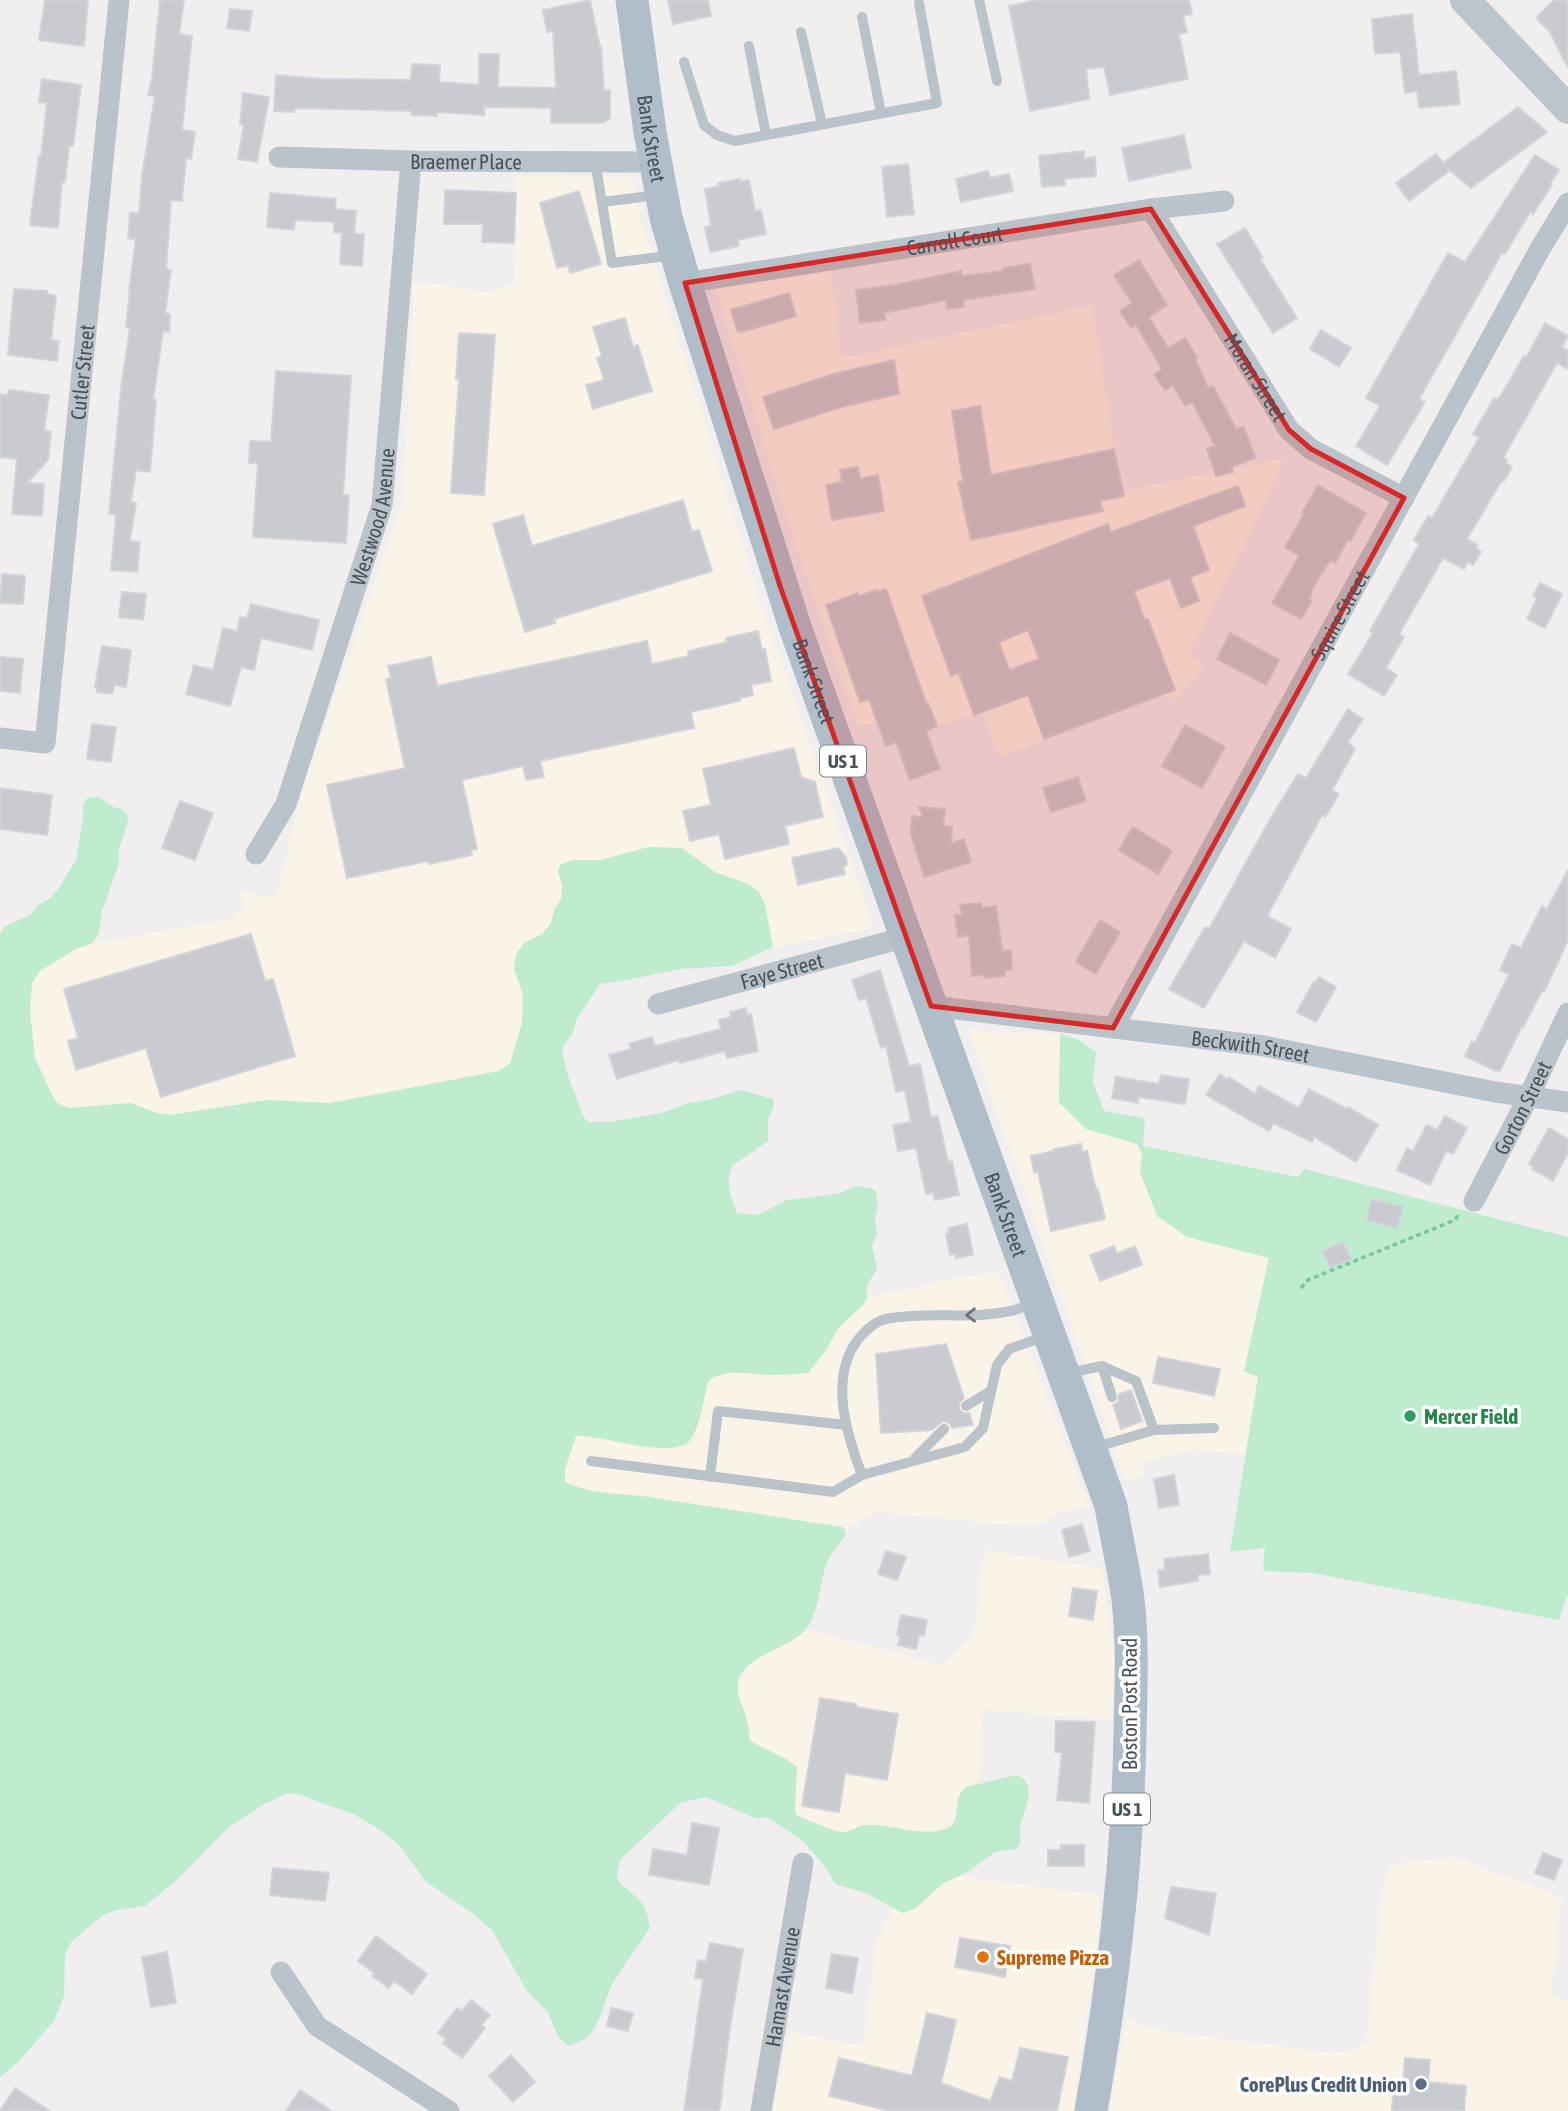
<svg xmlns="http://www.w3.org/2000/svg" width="1568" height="2111" viewBox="0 0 1568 2111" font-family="'Asap Condensed',sans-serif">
	<rect width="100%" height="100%" fill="#f0eeee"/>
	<g fill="#faf4e8">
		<path d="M515,176l118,1 7,41 122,388 112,322 -101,19 -8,-43 -17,-20 -33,-12 -33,-24 -34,-1 -47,13h-28l-15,11 4,14 -1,14 -7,11 -3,13 -9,11 -18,9 -10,25 9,27 -1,28 -12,41 -11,7 -169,32 -63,-3 -97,15 -13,-2 -26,-10 -62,5 -12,-5 -22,-45 -5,-46 2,-29 8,-12 36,-22 15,-5 143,-26 10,-14 -4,-13 36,7 28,-114 99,-283 11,-220 79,12 21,-11z"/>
		<path d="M830,268l12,90 251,-53 21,144 9,42 158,-32 3,2 -37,80 -58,112 16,12 -29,33 -16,-2 -161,61 -17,-44 -45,13 -9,-23 -51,19 -19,4 -61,-176 -83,-265z"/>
		<path d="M968,1030l92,4 -1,68 27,27 57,17 44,91 82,21 -25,113 14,6 -12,78 -49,-6 -56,13 5,12 -21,7z"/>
		<path d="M999,1272l90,233 -40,11v5l-29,5 -144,-14 -31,18 -3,-3 -196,-30 -47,-5 -21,-4 -13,-6v-13l11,-33 14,-1 48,11 40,2 18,-18 12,-48 5,-5 19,-4 42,2 52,-25 13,-23 25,-23 3,-6 84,-19z"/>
		<path d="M984,1550l118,18 13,93 -4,59 -128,-10 -5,74 -12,3 -9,12 -2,21 -4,6 -21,6 -66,-7 -21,8 -47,-18 -10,-56 -36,-18 -5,-28 -7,-19v-14l8,-11 15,-13 30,-14 15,-13 136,36 32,-31z"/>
		<path d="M1454,1857l108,40 -11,99 17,6v109h-459l18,-94 11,7 31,8 166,21 17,-3 14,-8 16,-151 9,-27z"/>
		<path d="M959,1876l141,19 -1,33 -26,183h-300l16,-80 73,15 16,-109 15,-29 9,5 14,-5 26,-24z"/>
	</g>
	<g fill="#bfebce">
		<path d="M92,797h7l16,11 7,1 5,5 1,8 -9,27v14l-17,48 -3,22 -8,11 -15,5 -36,22 -8,12 -2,29 5,46 18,39 4,6 12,5 62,-5 26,10 13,2 97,-15 63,3 169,-32 11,-8 12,-40 1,-28 -9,-27 2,-14 8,-11 18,-9 9,-11 3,-13 7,-11 1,-14 -4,-14 2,-6 13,-5h28l47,-13 34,1 33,24 33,12 11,8 6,12 8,43 -41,19 -51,3 -60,12 -21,3 -24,36 -3,13 -9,12 -2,7 5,21 17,45 6,4h20l52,-9 26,-10 20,-3 33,-10 32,9 1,7 -6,13v22l-36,25c-7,17 -1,31 5,47l21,2 29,-15 50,-6 19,-8 15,2 5,4 2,15 -3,13 2,13 -5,13 5,21 -2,6 -8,11v14l-3,6 -25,23 -13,23 -18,23c-12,1 -23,2 -35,2 -20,0 -50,-9 -65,7 -5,19 -7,41 -17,57 -15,23 -89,-5 -115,-3l-11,33v13c26,13 56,11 84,15 65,10 129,20 193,30l3,3v6c-5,7 -12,15 -16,22 -10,21 -8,48 -21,68 -16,25 -76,29 -70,67 1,7 5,14 7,21 3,9 4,18 5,27l36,18 11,8 -2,41 1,7c10,4 39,18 47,17 7,0 14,-6 21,-7 24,-3 65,16 87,1 10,-7 1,-28 15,-39l51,-12c22,9 7,35 3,51 -1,6 0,12 0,18l-4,5 -21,3 -27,20 -26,12 -26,24 -14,5 -36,-20 -28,-8 -5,-4 -6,-12 -23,-27 -35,-24h-14l-49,-21 -26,6 -59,56c-11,27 4,25 19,42 7,7 8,17 10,27 -12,18 -26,36 -37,55 -14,26 -10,54 -45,63l-10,-10 -11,-25 -20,-20 -35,-61 -20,-17 -47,-32 -24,-34 -22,-18 -24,-14 -54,-20 -13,-2 -25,12 -34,22 -51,52 -33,27 -28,4 -14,5 -32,27 -6,13 -1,41 -10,25 -37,42 -17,14v-1143l5,-8 25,-11 8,-10 12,-7 9,-10 17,-28 7,-41v-14l3,-6z"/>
		<path d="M1060,1034l19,6 17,12 -3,30 11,29 41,7 -2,28 155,31 6,-8 264,68v356l-9,27 -247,-47 -49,-2 2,-23 -35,4 28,-175 -14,-6 25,-113 -82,-21 -30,-21 -17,-44 2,-18 -5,-10 -51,-15 -27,-27z"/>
	</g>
	<g fill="#c9cbd0" stroke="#d2d4d9" stroke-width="2" fill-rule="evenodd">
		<path d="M45,0h43l-4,46 -45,-6z"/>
		<path d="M160,0h24l-5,34 13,2 -10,94 13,2 -4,27 -5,-1 -4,43 -11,-1 -5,69 5,1 -6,43 5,1 -1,18 -6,-1 -10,69h3l-6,72 -14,-2 -5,32 5,1 -6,38 10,1 -3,30 -26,-2 5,-55 -7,-1 13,-134 8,-52 -4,-1 4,-36h-1l7,-52h-8l2,-26h9l3,-37 13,-80 -7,-1 4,-17z"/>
		<path d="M590,0l10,47h1l3,44 6,-1v28l-7,5h-52v-15l-67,-1v8l-47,-3v4l-25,-1v-4l-115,-3 -4,4 -19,-1 2,-36 45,4 90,1 1,-16 28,1 -1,17 40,3v-31h20l-1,33 58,1 -3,-57 -6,1 -4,-22z"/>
		<path d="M668,0h40l3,16 -38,8z"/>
		<path d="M1037,0h152l3,14 -9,2 4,16 -8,2 9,45 -78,16 -6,-28 -18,2 3,30 -59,12 -21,-105z"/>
		<path d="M1554,0h14v68l-18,-36 -14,-14z"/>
		<path d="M230,9l22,2 -3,20 -22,-3z"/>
		<path d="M1412,14l7,61 37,-4 4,33 -41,4 -2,-17 -12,2 -5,-41 -25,2 -3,-35z"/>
		<path d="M42,79l39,6 -8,61h-4l-4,36h-3l-4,46 -28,-3 9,-69 2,1 6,-54 -8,-1z"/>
		<path d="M243,93l26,4 -12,65 -19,-3 6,-34 -4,-1z"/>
		<path d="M1518,107l29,25 -76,56 -24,-20 2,3 -40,30 -13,-18 40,-29 7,9z"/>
		<path d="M1184,135l7,33 -62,13 -7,-33z"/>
		<path d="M1084,151v8l11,-2 1,19 -32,3 1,6 -23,2 -3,-31z"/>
		<path d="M1535,155l24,15 -9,14 2,1 -19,29 -3,-2 -25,42 -3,-1 -83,146 6,3 -38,63 -31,-19 24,-40 -14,-8 82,-145 17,9z"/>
		<path d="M908,164l6,50 -27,3 -5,-50z"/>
		<path d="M988,171l2,7 19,-4 4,17 -52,11 -5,-23z"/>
		<path d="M740,179v3l9,-2 6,31 6,-1 5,24 -28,6 1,6 -29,6 -5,-25 6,-1 -6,-37 14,-3 -1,-3z"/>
		<path d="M445,190l71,3 -2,50 -32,-1 1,-18h-39z"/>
		<path d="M579,191l22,73 -31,9 -2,-8 -11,3 -17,-65z"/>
		<path d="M270,193l66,6 -1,10 21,2 -2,23h10l-2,32 -22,-2 2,-31 -8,-1v-10l-39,-2 -1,10 -27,-3z"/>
		<path d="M1245,228l18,30 -3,1 37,59 -24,15 -56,-89z"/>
		<path d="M1139,260l28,45 -18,12 19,31 17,-10 12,19 -2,1 13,30 5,-2 23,43 8,-2 11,31 -24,9 2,5 -17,4 -9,-27 8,-3 -23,-44 -7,4 -12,-21 -8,5 -11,-16 8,-5 -26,-44 -5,3 -11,-17 12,-8 -18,-28z"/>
		<path d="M1030,264l5,25 -72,11 1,7 -17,2 -1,-9 -62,13 1,7 -25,3 -4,-33 39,-5 66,-14 1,5 41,-5v-3z"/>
		<path d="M14,289l33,2v3l9,2 -5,44 8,1 -2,20 -49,-6z"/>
		<path d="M789,293l7,23 -54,16 -1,-1 -3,1 -7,-22z"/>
		<path d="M625,318l8,29 5,-2 14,46 -59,18 -7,-24 18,-5 -7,-22 5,-2 -9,-29z"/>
		<path d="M1545,323l23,13 -6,11 6,4v18l-11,-6 -54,95 4,2 -1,3 6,4 -8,14 -2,-1 -35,59 11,6 -2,3 5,4 -8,13 -5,-3 -4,7 -21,-11 -44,76 5,3 -18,31 11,7 -13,21 -36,-22 25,-41 -3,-2 49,-87 -5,-4 14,-24 4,2 47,-80 -6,-4 21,-36 4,2 26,-44 2,2z"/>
		<path d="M1321,330l30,18 -12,19 -29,-18z"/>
		<path d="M459,333l36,2 -11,160 -33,-2 8,-114h-3z"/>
		<path d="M894,360l5,34 -58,13 -67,22 -11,-32 71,-23z"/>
		<path d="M276,371l75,5 -8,119h6l-3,48 -93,-6 5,-74h-9l1,-22 21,1z"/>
		<path d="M9,390l40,5 -5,36 7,1 -3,28 -21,23 17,1 -2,32 -30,-2 5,-55 -17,-2v-63l8,1z"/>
		<path d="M980,406l11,69 123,-26 10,47 -24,5 3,10 -132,29 -13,-58 5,-1 -11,-70z"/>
		<path d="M858,467l2,12 18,-4 6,36 -52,9 -6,-35 16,-3 -2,-12z"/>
		<path d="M1318,485l48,28 -16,28 -2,-2 -13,24 -5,-3 -20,33 2,1 -3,5 3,2 -11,18 -29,-16 27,-47 -14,-9 19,-33 -2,-1z"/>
		<path d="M1238,486l7,20 -52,20 16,44 -19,7 9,24 -18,7 -11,-30 -36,13 11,29 3,-1 27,71 -131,49 -16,-44 -54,20 -15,-42 -8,3 -29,-80 186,-72 3,8zM1028,630l11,29 -30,11 -10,-28z"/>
		<path d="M683,500l9,32 7,-2 13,41 -158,48 1,4 -30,9 -32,-108 30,-9 9,31z"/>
		<path d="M2,574l23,2 -2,28 -23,-1z"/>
		<path d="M1540,583l22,11 -17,34 -18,-9 10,-21 -4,-2z"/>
		<path d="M886,589l40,114h2l9,23 -11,5 14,38 -30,11 -14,-38 -10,4 -17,-47 -9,3 -34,-97 32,-12 1,3 18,-6v2z"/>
		<path d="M122,592l24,2 -3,26 -24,-3z"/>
		<path d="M251,604l68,16 -7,30 -51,-12 -7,32 -13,-3 -11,39 -44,-12 8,-29 19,5 10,-42 14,3 3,-14 7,1z"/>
		<path d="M758,631l4,19 3,-1 6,32 -20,4 2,10 -12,3 -1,3 -49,11 3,16 -154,33 4,16 -18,3 -3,-14 -61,14 15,69 -6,1 1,5 -43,9 -1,-3 -81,17 -20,-93 78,-17 -19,-89 5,-1 -3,-12 43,-9 6,29 210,-45 5,23 37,-8 -1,-5 39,-9 -1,-4z"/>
		<path d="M1230,633l49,27 -13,25 -49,-26z"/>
		<path d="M102,646l29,4 -5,37 -12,-2 -2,9 -15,-2v-5h-2z"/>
		<path d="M0,657l23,2 -3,34 -20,-2z"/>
		<path d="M1348,709l15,10 -15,23 7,7 -23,41 7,4 -14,23 -3,-2 -55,101 24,13 -16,29 -31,-17 -40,67 -35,-19 36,-62 4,2 64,-115 25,-40 8,4z"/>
		<path d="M92,724l24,3 -5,35 -24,-3z"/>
		<path d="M1185,725l40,22 -23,41 -40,-22z"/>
		<path d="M794,748l7,29 14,5 8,35 -38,9 4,18 -64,15 -6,-25 -29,7 -7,-30 28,-6 -8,-36z"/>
		<path d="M1078,777l8,24 -35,11 -8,-24z"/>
		<path d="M0,788l52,7 -5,40 -47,-6z"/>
		<path d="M180,801l33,12 -18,47 -33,-12z"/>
		<path d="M919,807l26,2 -2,17 9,1 -1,17 13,-5 7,23 -47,15 -13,-43 1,-18 11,1z"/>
		<path d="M1133,827l39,24 -14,23 -39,-24z"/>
		<path d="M838,848l8,9 1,7 -4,4 2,6 -47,11 -6,-27z"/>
		<path d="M1568,870v70l-24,52 -2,-1 -19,36 -1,-1 -22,45 -6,-1 -29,-14 7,-15 3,2 34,-69 -9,-4 12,-26 9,4 21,-42 5,3z"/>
		<path d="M981,903l1,5 14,-2 6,45 9,-1 1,20h-7v6l-20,2v-3l-13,1 -3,-41 -11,2 -3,-22h7l-2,-10z"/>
		<path d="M1100,920l20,12 -24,42 -20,-12z"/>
		<path d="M251,934l14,47 8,-2 22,77 -134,41 -15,-49 -70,22 -8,-29 10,-3 -14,-49z"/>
		<path d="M880,970l29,96 11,-2 11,53 7,-1 10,46 4,-1 7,34 -24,5 -2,-7 -7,1 -10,-46 -18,3 -5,-26 18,-3 -6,-32 -9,2 -10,-46 -5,2 -15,-50 -7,2 -7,-20z"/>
		<path d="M1319,977l17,10 -20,35 -19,-10 16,-29 1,1z"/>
		<path d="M746,1008l1,7 4,-1 7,37 -31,7 -2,-7 -45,12 -1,-3 -62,19 -8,-24 22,-6 -2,-5 23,-7 3,9 66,-17 -2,-9 12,-3 -1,-5z"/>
		<path d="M1220,1074l7,5 2,-2 26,17 4,-8 40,22 10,-19 38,20 1,-2 30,18 -22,37 -42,-25 -2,5 -39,-19 -4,8 -63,-36z"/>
		<path d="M1161,1075l28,4 -4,25 -46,-7 -1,6 -26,-5 4,-21 43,7z"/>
		<path d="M1445,1116l22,12 -14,26 -7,-3 -16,34 -33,-15 10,-22 6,3 14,-26 10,5z"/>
		<path d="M1549,1128l19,11v14l-15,28 -21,-12 2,-3 -5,-2z"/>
		<path d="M1081,1144l1,8 5,-1 9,39 2,-1 7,30 -54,12 -13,-59 -4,1 -3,-17 23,-5v-2z"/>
		<path d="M1372,1199l31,8 -6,21 -31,-8z"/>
		<path d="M967,1224l6,31 -17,3 -1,-4 -5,1 -4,-21 3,-1 -1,-5z"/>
		<path d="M1343,1242l8,17 -21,9 -7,-17z"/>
		<path d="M1114,1246l3,8 18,-8 7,19 -42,16 -10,-26z"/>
		<path d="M946,1344l18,54 -5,5v6l4,4h6l4,12 -21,3 -3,-5 -6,-2 -11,9 -51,3 -5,-79z"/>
		<path d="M1158,1357l62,12 -6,27 -61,-13z"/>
		<path d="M1131,1390l11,31 -21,8 -8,-24 5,-3 1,-8z"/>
		<path d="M1174,1475l5,30 -20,3 -5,-29z"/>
		<path d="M1082,1524l8,27 -21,6 -7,-27z"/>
		<path d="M886,1551l20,6 -9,23 -19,-6z"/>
		<path d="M1208,1554l2,20 -12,1v6l-38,6 -2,-17h7l-1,-11z"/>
		<path d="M1073,1588l24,3 -4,29 -24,-4z"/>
		<path d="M901,1615l26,5 -3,16 -5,-1 -3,14 -18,-4 2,-10h-3z"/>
		<path d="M820,1698l36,6v3l42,7 -11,66 -42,-7 -6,39 -37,-6z"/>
		<path d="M1056,1721l39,1 -6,81 -32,-3 5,-48h-7z"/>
		<path d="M692,1823l27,5 -10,57 -60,-10 4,-26 34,6z"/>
		<path d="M1061,1845h23v21h-36v-16h13z"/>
		<path d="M1543,1853l19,7 -8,20 -19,-7z"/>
		<path d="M273,1868l56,5 -4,28 -55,-6z"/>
		<path d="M1171,1887l45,6 -7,42 -44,-17z"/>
		<path d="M376,1936l51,38 -15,20 -18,-13 -5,7 -17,-12 2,-3 -16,-12z"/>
		<path d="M960,1938l50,8 -5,31 -50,-10z"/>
		<path d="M710,1943l33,6 -13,78 -9,69h1l-3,15h-35l19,-132 -8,-1 3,-18 8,2z"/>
		<path d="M167,1952l9,51 -25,4 -9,-50z"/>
		<path d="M832,1954l26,4 -6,35 -26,-5z"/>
		<path d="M471,2000l19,15 -9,10 4,3 -23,30 -19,-15 3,-4 -8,-6 19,-25 5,3z"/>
		<path d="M611,2008l22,5 -5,18 -21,-5z"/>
		<path d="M927,2013l29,7 -15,63 49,18 10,-24 12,4 8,-33 48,9 -11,54h-167l-61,-15 10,-38 73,18z"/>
		<path d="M511,2055l24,27 -22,20 -24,-26z"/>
		<path d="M1405,2058l25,2 -2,22 38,4 -2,25h-72l2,-32 9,1z"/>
		<path d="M15,2088l35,23h-50z"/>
		<path d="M300,2090l32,21h-46z"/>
	</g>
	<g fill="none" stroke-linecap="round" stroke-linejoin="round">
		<path stroke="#7ac69d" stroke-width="3.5" stroke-dasharray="5 3.5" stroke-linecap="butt" d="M1301,1288l7,-8 147,-60 2,-3v-5"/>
		<g stroke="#bac3c9" stroke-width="10">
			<path d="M979,0l18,81"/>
			<path d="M862,17l19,96"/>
			<path d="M801,32l21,92"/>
			<path d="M749,46l17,89"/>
			<path d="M684,62l20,63 13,10 18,6 202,-38 -18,-100"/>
			<path d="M595,161l17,102 62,-8"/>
			<path d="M602,202l56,-7"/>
			<path d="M1035,1302c-8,3 -17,8 -25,9 -41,9 -83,0 -124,8 -10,2 -19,10 -26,18 -32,38 -14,96 2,138l103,-28 18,-19 14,-63 12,-16 37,-13"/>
			<path d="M1102,1366l10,31"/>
			<path d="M1068,1373l34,-7 34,15 18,49 -61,18"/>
			<path d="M966,1406l23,-14"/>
			<path d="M1154,1430l60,-2"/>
			<path d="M915,1458l29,-29"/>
			<path d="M591,1461l242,31 29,-17"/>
			<path d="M710,1477l8,-66 128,14"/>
		</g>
		<g stroke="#bac3c9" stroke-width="21">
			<path id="s1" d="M279,157l132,4 244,1"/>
			<path id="s2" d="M1151,209l138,221 22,19 93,49"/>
			<path id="s3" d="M685,283l466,-74 73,-8"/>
			<path id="s4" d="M0,738l45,5 74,-743"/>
			<path id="s5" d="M256,854l30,-50 96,-299 29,-344"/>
			<path id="s6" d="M658,1004l248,-67"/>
			<path id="s7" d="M931,1006l333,40 231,46 73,10"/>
			<path id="s8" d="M1113,1028l427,-779 28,-46"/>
			<path id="s9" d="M1474,1201l55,-105 39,-83"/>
			<path d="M281,1972l36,54 132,85"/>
			<path id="s10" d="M761,2111l42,-248"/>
		</g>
		<path stroke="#bbc5ce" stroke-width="30" d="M1465,0l103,109"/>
		<path stroke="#b0beca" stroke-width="33" id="s11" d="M632,0l18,132 16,86 19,65 111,347 315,876c5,31 13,62 17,94 5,43 3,88 2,132 -2,127 -17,254 -39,379"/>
	</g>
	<defs><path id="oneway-chevron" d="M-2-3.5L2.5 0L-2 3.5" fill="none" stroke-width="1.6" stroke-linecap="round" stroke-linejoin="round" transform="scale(1.75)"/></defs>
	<use stroke="#6a747b" href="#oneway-chevron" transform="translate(971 1315) rotate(179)"/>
	<path fill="#d62828" fill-opacity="0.2" stroke="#d62828" stroke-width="5" stroke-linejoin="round" d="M1151,209l138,221 22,19 93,49 -291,530 -182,-22 -151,-420 -95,-303z"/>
	<circle fill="#2e9e5b" stroke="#fff" stroke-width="2.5" cx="1410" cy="1416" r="7"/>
	<circle fill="#e8710a" stroke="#fff" stroke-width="2.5" cx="983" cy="1957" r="7"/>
	<circle fill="#5c6f8a" stroke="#fff" stroke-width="2.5" cx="1421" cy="2084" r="7"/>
	<g text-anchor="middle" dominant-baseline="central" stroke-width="7" stroke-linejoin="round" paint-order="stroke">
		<g fill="#fff" stroke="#7f868b" stroke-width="2">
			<rect x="820" y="745.5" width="46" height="31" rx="5"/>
			<rect x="1104" y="1793.5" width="46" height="31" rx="5"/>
		</g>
		<g font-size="19" font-weight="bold" fill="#485259">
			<text x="843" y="761">US 1</text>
			<text x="1127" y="1809">US 1</text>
		</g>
		<g font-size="21" fill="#485259" stroke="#fff">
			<text stroke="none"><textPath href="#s11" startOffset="140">Bank Street</textPath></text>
			<text stroke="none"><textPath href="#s1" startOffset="187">Braemer Place</textPath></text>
			<text stroke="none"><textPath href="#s3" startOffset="273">Carroll Court</textPath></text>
			<text stroke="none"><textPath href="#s4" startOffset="418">Cutler Street</textPath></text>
			<text stroke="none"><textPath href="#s2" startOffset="198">Moran Street</textPath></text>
			<text stroke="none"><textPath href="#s5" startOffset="359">Westwood Avenue</textPath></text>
			<text stroke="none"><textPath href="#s8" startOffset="471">Squire Street</textPath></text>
			<text stroke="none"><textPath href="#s11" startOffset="707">Bank Street</textPath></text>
			<text stroke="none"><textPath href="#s6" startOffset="128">Faye Street</textPath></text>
			<text stroke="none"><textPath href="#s7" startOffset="322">Beckwith Street</textPath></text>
			<text stroke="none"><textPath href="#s9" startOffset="105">Gorton Street</textPath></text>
			<text stroke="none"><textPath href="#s11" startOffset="1274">Bank Street</textPath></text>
			<text transform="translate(1129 1704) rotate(-90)">Boston Post Road</text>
			<text stroke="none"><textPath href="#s10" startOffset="126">Hamast Avenue</textPath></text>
		</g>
		<g font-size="21" font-weight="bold" fill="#27864d" stroke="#fff" text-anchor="start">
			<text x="1424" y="1416">Mercer Field</text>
		</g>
		<g font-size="21" font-weight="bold" fill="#c56008" stroke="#fff" text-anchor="start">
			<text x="997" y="1957">Supreme Pizza</text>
		</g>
		<g font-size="21" font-weight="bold" fill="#4e5e75" stroke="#fff" text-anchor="end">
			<text x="1407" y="2084">CorePlus Credit Union</text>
		</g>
	</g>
</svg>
